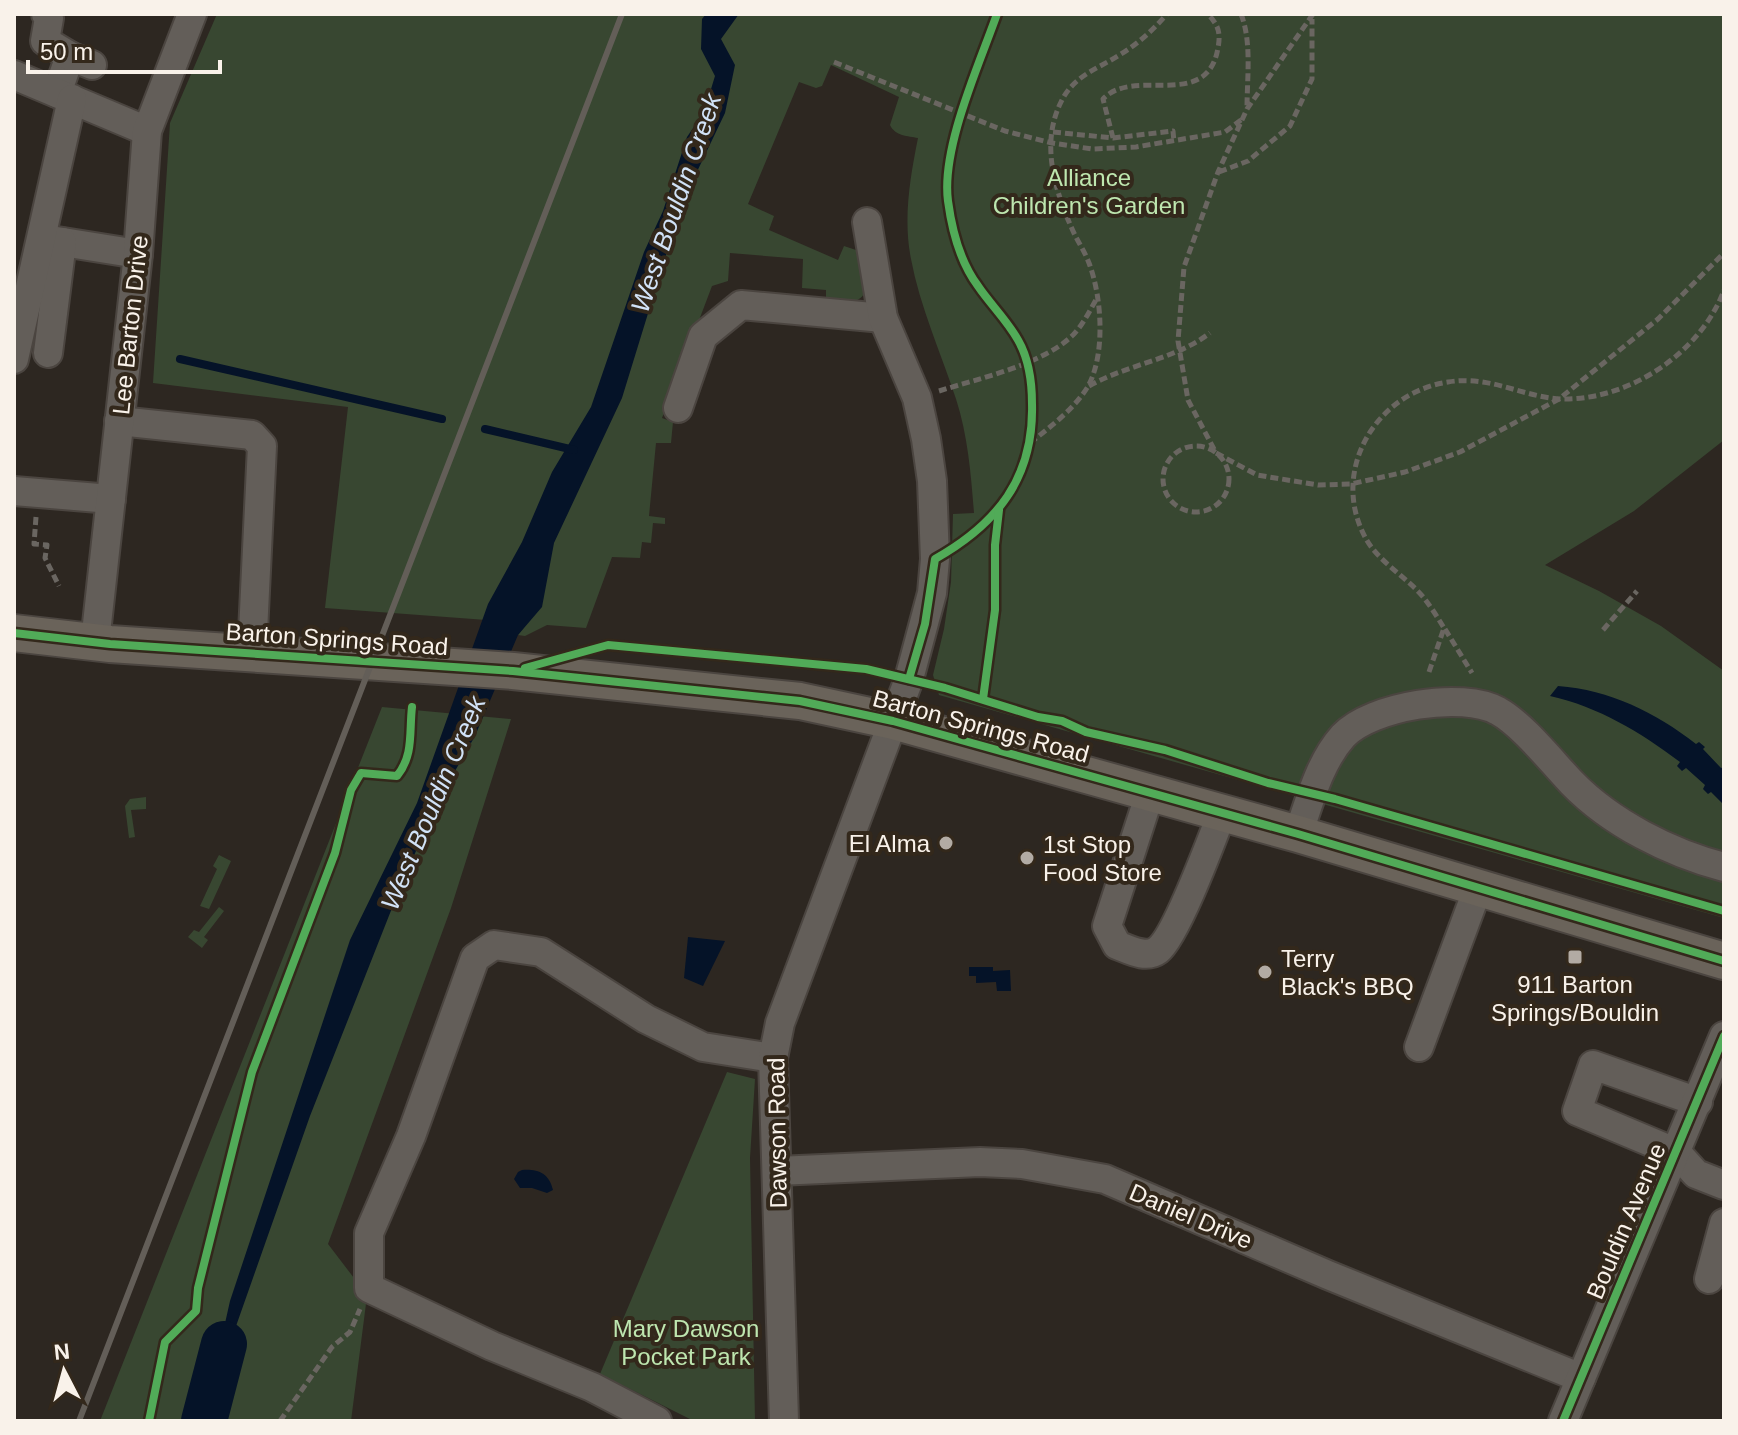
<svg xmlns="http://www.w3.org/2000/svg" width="1738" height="1435" viewBox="0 0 1738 1435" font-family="Arial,sans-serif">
	<rect width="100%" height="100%" fill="#2d2721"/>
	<g fill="#384731">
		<path d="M217,14h1507v426l-90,71 -89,54 54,26 62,35 63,45v247l-785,-223 -6,-20 11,-46 7,-47 2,-68 21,-1c-3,-38 -6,-77 -18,-114 -15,-46 -36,-92 -45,-140 -8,-40 -1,-81 7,-121 -10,-2 -23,-2 -28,-13l9,-28 -68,-32 -9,21 -6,2 -17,-6 -51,122 26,12 -5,14 69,30 6,-14 12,4 8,44c-9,13 -24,7 -38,5v-9l-24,-2 1,-29 -73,-6 -2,28 -16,5 -50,132 11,4 -2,21h-15l-7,73 16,2v6l-12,-1 -2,20 -9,-1 -2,16 -28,-1 -26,71 -39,-3 -22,11 -7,-1 9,-12 -202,-15 23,-201 -195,-24 17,-260z"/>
		<path d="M382,707l129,12 -60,189 -123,336 29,38 11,6 -17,133h-251z"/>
		<path d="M146,797v12l-15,1 4,27 -6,1 -4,-32 5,-7z"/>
		<path d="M219,855l12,6 -22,48 -9,-3 17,-37 -4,-3z"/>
		<path d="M219,907l5,4 -20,26 4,3 -6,8 -14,-11 6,-7 5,2z"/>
		<path d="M727,1072l28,7 -5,79 5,263h-61l-94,-47z"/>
	</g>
	<g fill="#051328">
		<path d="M706,14h33l-18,25 14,26 -10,48 -43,90 -60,195 -68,145 -12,64 -24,28 -43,101 -40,70 -41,97 -84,213 -106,301 26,-116 120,-361 67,-137 71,-199 34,-62 30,-70 39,-65 53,-155 19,-41 24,-74 17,-25 11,-36 -14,-27 1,-30z"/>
		<path d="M1558,686c52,4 97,26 138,58l3,-2 6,5 -2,2 18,19 3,-1v38l-13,-13 -3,2 -5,-5 2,-4 -19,-17 -4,3 -5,-5 3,-4c-40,-30 -81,-55 -130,-66z"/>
		<path d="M688,937l37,4 -22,45 -19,-8z"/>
		<path d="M969,967h24v4l17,-1 1,21h-14l-1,-9 -20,1v-7h-7z"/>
		<path d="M522,1170c16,-1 27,3 31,20l-6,3 -15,-5h-12l-6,-9 4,-7z"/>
	</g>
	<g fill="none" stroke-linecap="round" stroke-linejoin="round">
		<g stroke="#051328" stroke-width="8">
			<path d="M180,359l262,60"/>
			<path d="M485,429l89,21"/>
		</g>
		<path stroke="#051328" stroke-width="46" d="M204,1421l20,-77"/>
		<defs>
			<g id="minor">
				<path d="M46,14l3,4 -4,23 25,15 -13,37"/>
				<path d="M70,56l22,9"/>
				<path d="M14,75l133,56"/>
				<path d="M44,239l94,15"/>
				<path d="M48,353l14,-111"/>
				<path d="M14,359l58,-260"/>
				<path d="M678,408l25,-72 38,-31 142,13"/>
				<path d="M119,421l133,14 10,11 -10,207"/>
				<path d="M14,491l97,8"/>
				<path d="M95,642l43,-388 9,-123 45,-117"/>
				<path d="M1150,793l-43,133 10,19c13,5 29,14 41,5 18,-14 54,-111 64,-137"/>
				<path d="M1298,834c12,-33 21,-71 45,-98 28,-30 120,-45 155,-25 24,13 54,51 74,72 39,40 98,70 152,84"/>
				<path d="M1419,1047l59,-159"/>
				<path d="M1698,1102l-105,-37 -16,46 100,42 19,21 28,11"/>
				<path d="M777,1171l203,-9 42,2 83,15 223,96 253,103"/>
				<path d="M1709,1279l15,-56"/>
				<path d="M657,1421l-65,-34 -100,-41 -123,-58v-55l42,-97 64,-178 19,-13 47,7 105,67 57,28 70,11"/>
				<path d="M784,1421l-11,-363 7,-35 129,-344 23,-86 3,-34 -3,-78 -6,-42 -9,-41 -34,-80 -16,-96"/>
				<path d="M1563,1421l161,-385"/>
			</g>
			<path id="major" d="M14,633l96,11 403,27 287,30 93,20 405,113 426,127"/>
		</defs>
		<use href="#minor" stroke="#4b4540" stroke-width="32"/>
		<use href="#major" stroke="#4b4540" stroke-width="40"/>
		<g stroke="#6a6661" stroke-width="5" stroke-dasharray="8 4" stroke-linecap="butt">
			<path d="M1241,14c11,28 6,64 6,94"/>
			<path d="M1313,14l-66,95 -29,63 -34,95 -6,74 10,59 28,53 41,22 61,10 33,-1 54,-12 55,-20 99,-53 99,-80 66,-66"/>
			<path d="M834,62l171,69 47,12 40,6 44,-2 89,-15 16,-12"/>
			<path d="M1053,132l60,6 60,-7 1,11"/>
			<path d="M1113,138l-10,-39c31,-33 104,13 115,-51 3,-16 0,-23 -10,-34"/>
			<path d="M1219,172l29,-11 42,-35 22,-47v-60"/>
			<path d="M1089,386c39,-22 85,-26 121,-53"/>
			<path d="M939,391c41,-13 103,-26 134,-56 10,-10 17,-25 24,-37"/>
			<path d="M1030,443c20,-16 43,-33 57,-55 19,-32 15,-91 2,-125 -4,-11 -11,-21 -16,-32 -18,-40 -33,-87 -12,-129 13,-27 37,-33 60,-48 18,-11 32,-24 46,-40"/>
			<circle cx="1196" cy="479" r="33"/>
			<path d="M36,517l-2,27 13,1 -2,13 14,28"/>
			<path d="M1445,629l27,44"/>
			<path d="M1603,630l34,-39"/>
			<path d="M1429,672l15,-44c-6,-10 -13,-21 -20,-30 -17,-21 -47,-37 -59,-61 -35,-66 10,-144 83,-155 43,-7 74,15 113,17 67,2 140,-46 163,-109"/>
			<path d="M280,1421l52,-74 18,-15 10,-23"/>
		</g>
		<use href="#minor" stroke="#635e59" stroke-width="28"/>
		<use href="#major" stroke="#6a635a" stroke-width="36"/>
		<path stroke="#635e58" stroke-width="6" d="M79,1421l543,-1407"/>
		<defs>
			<g id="cycleway">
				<path d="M14,633l96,11 403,27 287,30 93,20 405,113 426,127"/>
				<path d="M525,668l83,-23 258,24 79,19 93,29 24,4 24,11 79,18 103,33 67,16 389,112"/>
				<path d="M909,679l16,-55 10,-65c62,-35 99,-81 97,-155 0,-22 -3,-45 -14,-64 -11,-20 -28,-36 -40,-54 -18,-24 -26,-55 -30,-85 -7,-53 31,-136 49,-187"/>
				<path d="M983,699l12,-89v-65l4,-35"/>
				<path d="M149,1421l16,-79 31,-31 2,-23 54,-216 83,-219 16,-63 10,-17 36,3c17,-21 12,-44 15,-69"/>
				<path d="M1563,1421l161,-385"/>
			</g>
		</defs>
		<use href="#cycleway" stroke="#33281b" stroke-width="13"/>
		<use href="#cycleway" stroke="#51ab58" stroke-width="8"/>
	</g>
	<g fill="#b2aba4" stroke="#33281b" stroke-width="3">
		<circle cx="946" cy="843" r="8"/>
		<circle cx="1027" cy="858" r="8"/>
		<rect x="1567" y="949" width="16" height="16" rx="4"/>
		<circle cx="1265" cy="972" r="8"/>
	</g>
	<g text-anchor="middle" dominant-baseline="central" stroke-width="8" stroke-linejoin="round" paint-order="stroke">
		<g font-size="24" fill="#bee6af" stroke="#33281b">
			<text x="1089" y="177">Alliance<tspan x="1089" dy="28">Children's Garden</tspan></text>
			<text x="686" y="1328">Mary Dawson<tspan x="686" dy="28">Pocket Park</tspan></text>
		</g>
		<g font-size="24" fill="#f9f2ea" stroke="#33281b">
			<text transform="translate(130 325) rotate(-84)">Lee Barton Drive</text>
			<text transform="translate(337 639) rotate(4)">Barton Springs Road</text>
			<text transform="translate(981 726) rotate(15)">Barton Springs Road</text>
			<text transform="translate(777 1133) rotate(-91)">Dawson Road</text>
			<text transform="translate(1191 1216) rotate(23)">Daniel Drive</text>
			<text transform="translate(1626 1221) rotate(-67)">Bouldin Avenue</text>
		</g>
		<g font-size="24" fill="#f9f2ea" stroke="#33281b" text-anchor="start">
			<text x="930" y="843" text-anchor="end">El Alma</text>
			<text x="1043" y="844">1st Stop<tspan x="1043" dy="28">Food Store</tspan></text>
			<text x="1281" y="958">Terry<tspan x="1281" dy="28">Black's BBQ</tspan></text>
			<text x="1575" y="984" text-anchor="middle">911 Barton<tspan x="1575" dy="28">Springs/Bouldin</tspan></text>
		</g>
		<g font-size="26" font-style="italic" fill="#d1e2f7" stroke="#33281b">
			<text transform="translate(676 203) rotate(-71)">West Bouldin Creek</text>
			<text transform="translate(433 803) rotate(-67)">West Bouldin Creek</text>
		</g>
	</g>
	<rect width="1738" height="1435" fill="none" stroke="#f9f2ea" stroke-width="32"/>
	<g transform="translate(64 1371) rotate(354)" stroke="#33281b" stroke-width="6" paint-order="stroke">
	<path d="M0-6L14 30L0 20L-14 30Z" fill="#f9f2ea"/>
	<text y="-12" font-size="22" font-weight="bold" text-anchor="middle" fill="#f9f2ea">N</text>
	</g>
	<path d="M28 60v12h192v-12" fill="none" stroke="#f9f2ea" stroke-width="4"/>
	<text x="40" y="60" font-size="24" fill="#f9f2ea" stroke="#33281b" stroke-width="6" paint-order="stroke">50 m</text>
</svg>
